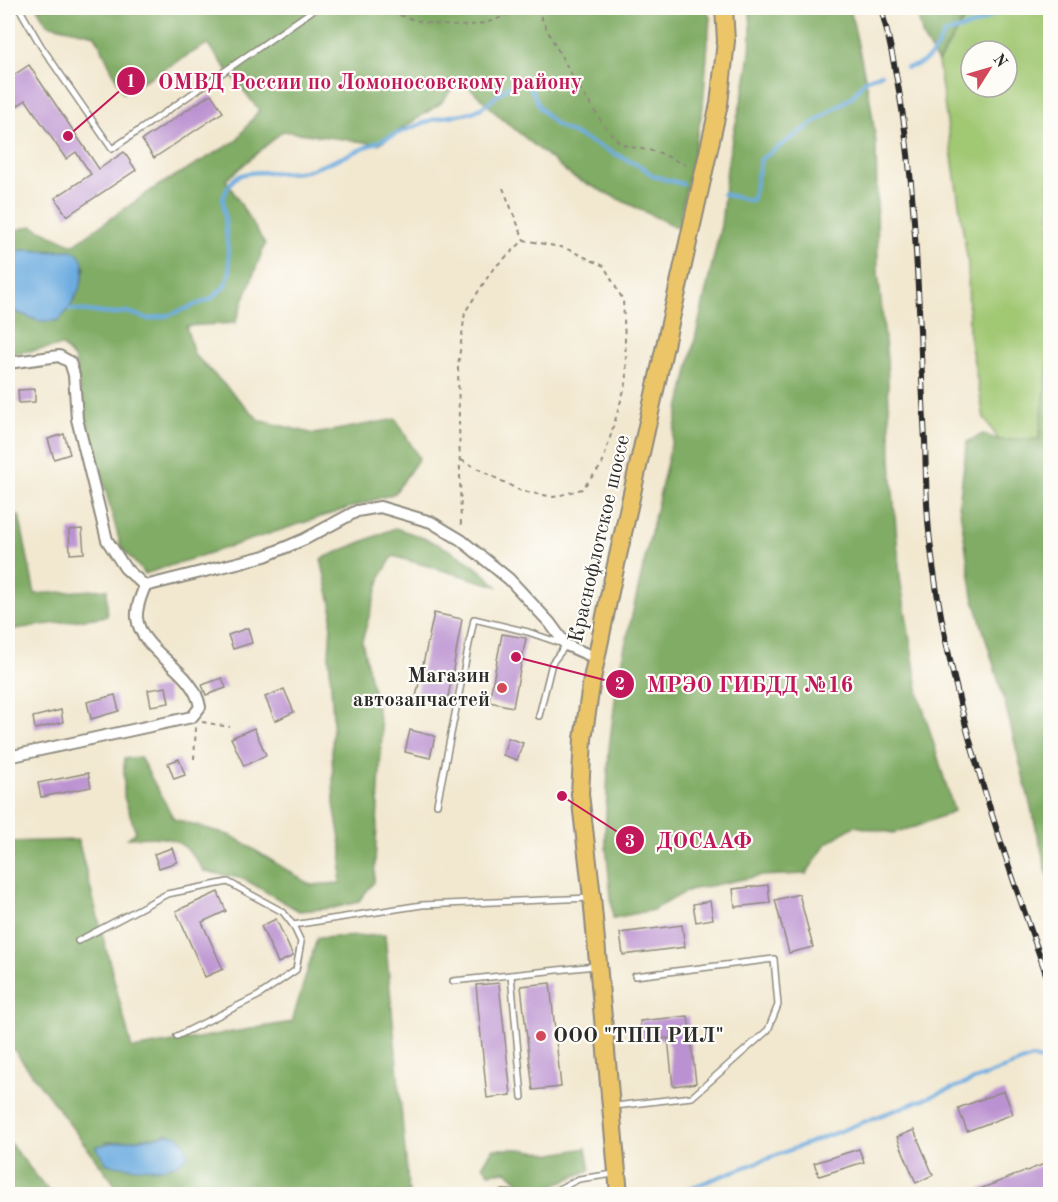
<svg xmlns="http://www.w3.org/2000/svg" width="1058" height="1202" viewBox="0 0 1058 1202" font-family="'Old Standard TT',serif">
	<rect width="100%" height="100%" fill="#fdfcf7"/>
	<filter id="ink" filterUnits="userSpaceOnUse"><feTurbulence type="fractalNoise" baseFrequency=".0167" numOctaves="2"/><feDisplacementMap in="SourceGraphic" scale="12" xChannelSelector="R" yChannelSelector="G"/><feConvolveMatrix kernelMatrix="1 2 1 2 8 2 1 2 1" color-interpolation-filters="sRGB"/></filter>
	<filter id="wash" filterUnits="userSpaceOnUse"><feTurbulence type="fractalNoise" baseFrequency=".008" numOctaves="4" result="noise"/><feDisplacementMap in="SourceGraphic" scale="24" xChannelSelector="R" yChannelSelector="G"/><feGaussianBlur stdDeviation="1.35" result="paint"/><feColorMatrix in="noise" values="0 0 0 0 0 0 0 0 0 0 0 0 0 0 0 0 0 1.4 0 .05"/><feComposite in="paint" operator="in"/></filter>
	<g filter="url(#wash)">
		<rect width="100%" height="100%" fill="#f2e8d0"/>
		<path fill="#a1c873" stroke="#667a4f" stroke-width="1.5" fill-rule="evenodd" d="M946,8h104v585l-51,-153 -15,-22 -15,-83 -1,-71 -30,-202 14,-22zM971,51h36v36h-36z"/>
		<g fill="#80ac65" stroke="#566c48" stroke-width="1.5" fill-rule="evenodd">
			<path d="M37,8h430l31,7 9,-7h199l4,9 -7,90 -25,121 -105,-51 -72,-59 -41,-40 -19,25 -62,41 -96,-13 -57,49 39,64 -30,79 -49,3 8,28 65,66 55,14 82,-15 23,39 -24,35 -250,81 -24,-27 -39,-144 -7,-43 -12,-14 -55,8v-45l31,12 31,-12 15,-41 -16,-18c-18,2 -47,-3 -61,5v-23l24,-6 41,19 83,-58 80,-46 23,-31 -52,-66 -84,49 -28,-58 -48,-11z"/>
			<path d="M749,8h101l20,92 6,43 2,129 9,88 5,118 8,100 19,117 35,116 -36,15 -25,7 -39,-7 -28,18 -20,30 -47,2 -70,14 -36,20 -40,8 -8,-83 4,-87 9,-71 103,-452c3,-25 4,-50 9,-75 9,-46 27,-95 19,-142z"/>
			<path d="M916,8h55l-33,54 -15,-24z"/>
			<path d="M1050,348v536l-45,-181 -32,-107 -14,-92 8,-62 16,-8 16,6 40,-1z"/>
			<path d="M19,515l16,79 72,-5v27l-99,14v-113z"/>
			<path d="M395,528c39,12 73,28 102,58l-104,-30 -12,20 -19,65 20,91 -8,150 -16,20 -25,6 -34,3 -55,-32 -40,-8c-23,-36 -35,-35 -76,-33l8,-6 -12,-35v-38l16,-2 34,62 58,17 79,49 29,-2 2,-32 -8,-47 -2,-51 1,-36 -4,-62 3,-47 -11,-49z"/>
			<path d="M78,840l54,209 160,-27 25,-84 68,-3 24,259h-287l-114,-152v-200zM167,1134l-16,34 -44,-4 -1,-22 35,-1z"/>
			<path d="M8,1141l43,53h-43z"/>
			<path d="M586,1148l4,22 -58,24 -25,-23 -18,2 -6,-8 10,-16h28l32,5z"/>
		</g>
		<g fill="#6cace0" stroke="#4c6c86" stroke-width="1.5">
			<path d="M23,250c13,0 24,3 38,1 5,-1 9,-2 14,1 22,12 -3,59 -18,69h-18l-31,-12v-54z"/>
			<path d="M167,1134c14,0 20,9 21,22 -18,20 -57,11 -81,8l-11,-17c5,-5 57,-8 71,-13z"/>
		</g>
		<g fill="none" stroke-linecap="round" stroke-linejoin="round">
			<g stroke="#6cace0" stroke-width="4">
				<path d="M906,68c22,-4 29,-15 38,-34l30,-9 33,-17"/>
				<path d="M723,194l29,7 9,-42 92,-63 12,-16 16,-6"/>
				<path d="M70,309l41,5 16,-2 22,7 20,-4 42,-16 14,-13 5,-14 -7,-73c3,-9 9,-21 18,-24 20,-7 45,2 68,-5 43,-14 81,-36 123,-50 13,-5 27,-4 40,-8 15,-4 28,-21 41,-29l8,-1 9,5 10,21 16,17 88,43 9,8 30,8"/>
				<path d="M674,1194l358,-136 10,2 8,9"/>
			</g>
		</g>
		<g id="blocks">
			<g fill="#bb92d1">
				<path d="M29,65l70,104 25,-17 12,18 -69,46 -12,-18 36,-24 -15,-22 -10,7 -40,-59 -12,8 -6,-10v-19z"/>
				<path d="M211,94l12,18 -69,46 -12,-18z"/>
				<path d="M35,389v13l-16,1 -1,-13z"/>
				<path d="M64,434l6,20 -16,5 -6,-20z"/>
				<path d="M82,529l2,24 -14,1 -1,-24z"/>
				<path d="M434,613l28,6 -15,84 -31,-6z"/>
				<path d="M248,628l4,15 -19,6 -5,-14z"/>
				<path d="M502,634l24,4 -13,69 -24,-5z"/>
				<path d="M222,678l4,10 -20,7 -4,-10z"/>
				<path d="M166,687l3,16 -18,3 -3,-16z"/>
				<path d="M284,689l10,23 -19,9 -10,-24z"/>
				<path d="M115,695l4,16 -28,8 -4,-17z"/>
				<path d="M61,710l2,12 -28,7 -2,-12z"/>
				<path d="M254,728l12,27 -22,11 -13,-28z"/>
				<path d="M410,730l25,6 -5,22 -25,-6z"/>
				<path d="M508,738l15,5 -6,17 -14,-5z"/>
				<path d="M179,759l6,16 -11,4 -6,-16z"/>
				<path d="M88,773l3,14 -50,10 -3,-14z"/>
				<path d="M172,848l5,14 -18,6 -5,-14z"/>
				<path d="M768,885l2,18 -35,4 -2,-18z"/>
				<path d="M218,892l8,19 -24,11 21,47 -18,8 -29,-66z"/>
				<path d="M799,894l14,53 -24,6 -14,-53z"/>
				<path d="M710,901l3,18 -17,3 -3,-18z"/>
				<path d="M276,919l17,37 -15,7 -17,-37z"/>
				<path d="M682,925l3,22 -62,8 -3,-22z"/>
				<path d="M499,983l12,112 -24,3 -11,-113z"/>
				<path d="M550,983l11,104 -28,3 -12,-104z"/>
				<path d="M688,1016l8,67 -23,3 -5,-48 -26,3 -2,-20z"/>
				<path d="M1004,1091l9,23 -46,17 -9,-23z"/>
				<path d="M914,1130l19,45 -17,8 -19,-46z"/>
				<path d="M859,1149l5,13 -45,14 -5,-13z"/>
				<path d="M1047,1163l3,10v21h-83z"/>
			</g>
		</g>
	</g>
	<g filter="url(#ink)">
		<use href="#blocks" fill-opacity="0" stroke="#8e8a7e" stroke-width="1.5"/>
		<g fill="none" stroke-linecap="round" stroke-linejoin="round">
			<defs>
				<g id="lane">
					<path d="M19,8l22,38 71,103 204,-141"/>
					<path d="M437,804l37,-185 54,13 38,13 -14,18 -13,53"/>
					<path d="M293,925l129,-20 169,-7"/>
					<path d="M78,941l89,-47 61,-12 55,30 10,13 8,17 -5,28 -38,26 -81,40"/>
					<path d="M511,975l11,122"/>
					<path d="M453,981l142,-15"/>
					<path d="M615,1106l77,-9 76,-67 10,-25 -4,-46 -139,17"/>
					<path d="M503,1193l18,1"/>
					<path d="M548,1194l31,-15 35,-5"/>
				</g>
				<g id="street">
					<path d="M8,363l51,-7 11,6 4,13 3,44 30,121 18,28 20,18 120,-30 40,-17 52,-28 23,-4 51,15 30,18 48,39 41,44 16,22 30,13"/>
					<path d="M8,757l184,-40 8,-10c-6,-38 -59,-54 -63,-89 -1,-11 4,-22 8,-32"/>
				</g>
				<path id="primary" d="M619,1194l-27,-297 -12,-103 3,-55 9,-60 19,-92 108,-483 7,-63 -2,-33"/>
			</defs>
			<use href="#lane" stroke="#8e8a7e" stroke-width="8"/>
			<use href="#street" stroke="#8e8a7e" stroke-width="14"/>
			<use href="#primary" stroke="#8e8a7e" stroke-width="20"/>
			<g stroke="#8e8a7e" stroke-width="2" stroke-dasharray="4.5 4.5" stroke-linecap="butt">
				<path d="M383,8c41,20 97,27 135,0"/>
				<path d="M537,8c9,23 65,125 84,135 10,6 25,6 36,9 11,4 22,11 33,14"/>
				<path d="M503,188l21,52"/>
				<path d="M461,460l60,31 33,6 28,-8 20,-24 25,-85 -4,-80 -19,-34 -39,-18 -41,-8 -31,29 -28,43 -7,54 3,162"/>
				<path d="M202,722l28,5"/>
				<path d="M194,759l2,-32"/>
			</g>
			<use href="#lane" stroke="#fff" stroke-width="5"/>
			<use href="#street" stroke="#fff" stroke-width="10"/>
			<use href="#primary" stroke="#edc569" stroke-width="16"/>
			<defs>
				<path id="rail" d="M881,8c38,140 36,288 44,433 1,33 1,67 5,100 17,154 69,299 120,444"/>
			</defs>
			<use href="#rail" stroke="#2b2b2b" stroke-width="6"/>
			<use href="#rail" stroke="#fdfcf7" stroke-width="4" stroke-dasharray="11" stroke-linecap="butt"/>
		</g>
	</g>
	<g fill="#d1495b" stroke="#fdfcf7" stroke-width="2">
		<circle cx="502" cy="688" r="6"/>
		<circle cx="541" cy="1036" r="6"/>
	</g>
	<g text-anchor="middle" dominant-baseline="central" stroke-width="4.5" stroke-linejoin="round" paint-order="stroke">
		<g font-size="21" fill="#2b2b2b" stroke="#fdfcf7">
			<text transform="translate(600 539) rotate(-77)">Краснофлотское шоссе</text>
		</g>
		<g font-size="21" font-weight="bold" fill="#2b2b2b" stroke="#fdfcf7" text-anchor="end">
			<text x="490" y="676">Магазин<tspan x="490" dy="24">автозапчастей</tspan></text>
			<text x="553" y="1036" text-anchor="start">ООО "ТПП РИЛ"</text>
		</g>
	</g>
	<path fill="none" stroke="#c2185b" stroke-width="2" d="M68 136L131 81M516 657L620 684M562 796L630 840"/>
	<g fill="#c2185b" stroke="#fdfcf7" stroke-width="2">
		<circle cx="68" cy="136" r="6"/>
		<circle cx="516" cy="657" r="6"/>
		<circle cx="562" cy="796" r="6"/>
		<circle cx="131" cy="81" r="15"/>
		<circle cx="620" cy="684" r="15"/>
		<circle cx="630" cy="840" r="15"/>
	</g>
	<g font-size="18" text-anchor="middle" font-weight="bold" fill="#fff">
		<text x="131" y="87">1</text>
		<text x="620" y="690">2</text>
		<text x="630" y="847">3</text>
	</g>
	<g font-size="22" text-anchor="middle" font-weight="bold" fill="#c2185b" stroke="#fdfcf7" stroke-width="4.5" stroke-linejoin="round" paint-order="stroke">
		<text x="370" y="89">ОМВД России по Ломоносовскому району</text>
		<text x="750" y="692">МРЭО ГИБДД №16</text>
		<text x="704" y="848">ДОСААФ</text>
	</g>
	<rect width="1058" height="1202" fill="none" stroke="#fdfcf7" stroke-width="30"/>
	<g transform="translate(989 69) rotate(53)"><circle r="28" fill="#fdfcf7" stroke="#a9a8a5" stroke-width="1.5"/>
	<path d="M0-4.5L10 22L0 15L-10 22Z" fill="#d1495b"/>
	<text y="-9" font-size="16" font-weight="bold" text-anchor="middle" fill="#2b2b2b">N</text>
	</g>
</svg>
